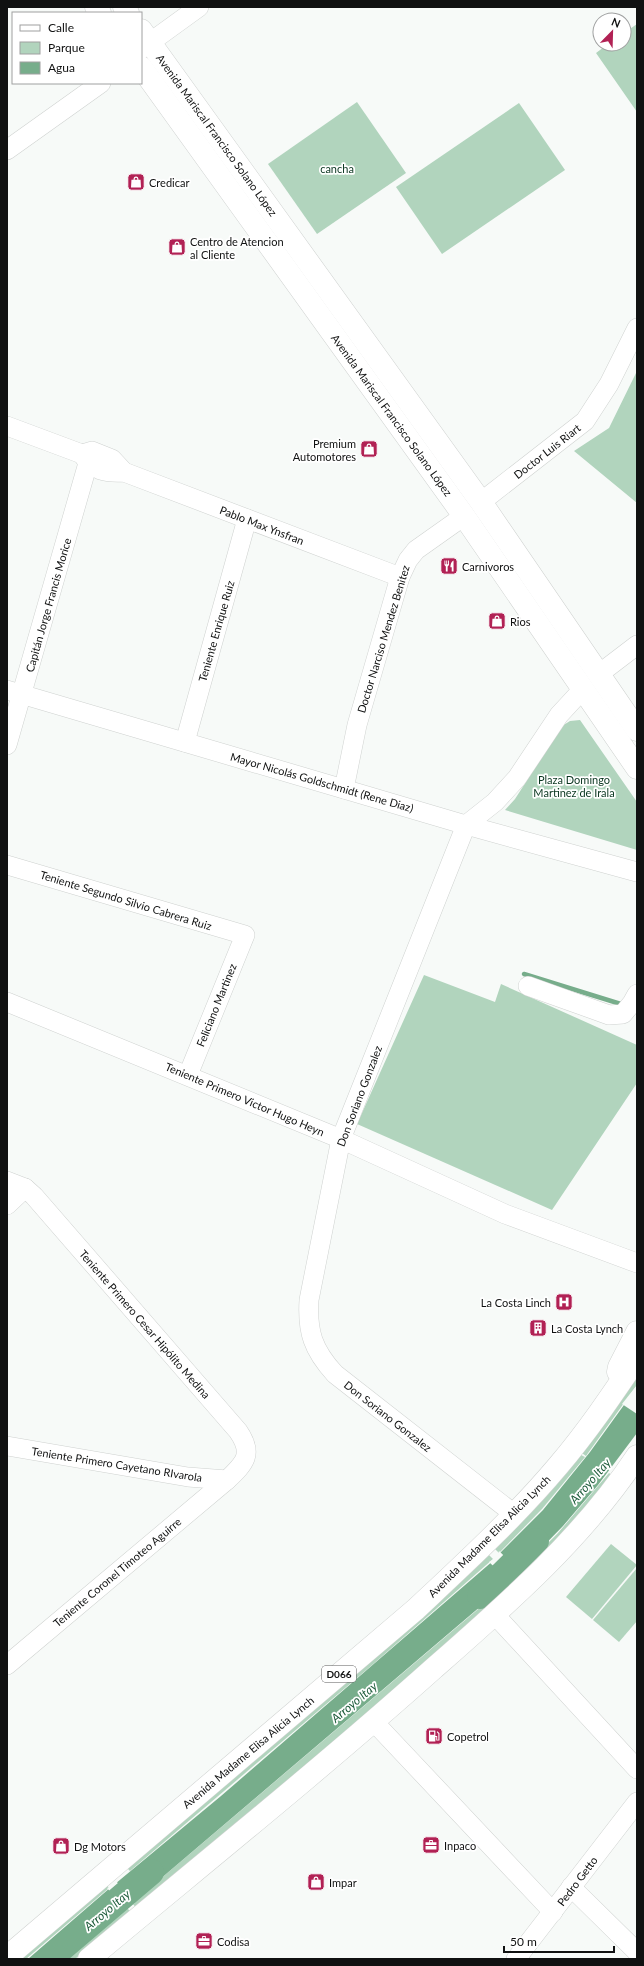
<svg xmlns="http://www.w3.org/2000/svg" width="644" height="1966" viewBox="0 0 644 1966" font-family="Lato,sans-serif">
	<rect width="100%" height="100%" fill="#f7faf8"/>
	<g fill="#b1d4bd">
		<path d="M637,24v88l-41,-59 12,-9h16v-11z"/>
		<path d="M357,102l49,71 -89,61 -49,-70z"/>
		<path d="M519,103l46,67 -123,84 -46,-67z"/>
		<path d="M637,371v132l-63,-52 35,-23z"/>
		<path d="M580,720l57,82v48l-132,-40 10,-11 47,-73 8,-5z"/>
		<path d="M424,975l71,27 6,-18 136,61v38l-85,127 -195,-86z"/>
		<path d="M637,1373v12l-49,68 -2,3 -7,-5z"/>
		<path d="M577,1453l8,4 -43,52 -43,44 -6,-6z"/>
		<path d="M609,1473l4,3 -90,101 -5,-4 40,-40z"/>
		<path d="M611,1544l26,21 -45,54 -26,-22z"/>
		<path d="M487,1553l6,6 -122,107 -241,205 -4,-4z"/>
		<path d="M637,1568v53l-18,21 -26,-22z"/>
		<path d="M510,1582l4,4 -375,325 -7,-8z"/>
		<path d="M107,1885l2,3 -83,71h-6z"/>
		<path d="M127,1908l4,4 -56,47h-8z"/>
	</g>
	<path fill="#77ad8b" d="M637,1387v46l-39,52 -35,41 -45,46 -4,-4 -5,5 4,5 -5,5 -376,320 -4,-4 -4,3 3,4 -62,53h-37l83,-72 12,15 5,-4 -13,-14 106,-88 273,-236 14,13 6,-5 -15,-14 44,-44 47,-58z"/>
	<g fill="#f7faf8">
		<path d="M637,1385v29l-15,-10z"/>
		<path d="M499,1551l22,21 -3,2 -4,-3 -2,2 3,5 -4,5 -22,-21 6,-4 13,13 3,-3 -13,-13z"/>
		<path d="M116,1881l19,22 -4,2 -3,-4 -1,2 2,4 -3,3 -19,-22 5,-2 12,13 1,-1 -12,-13z"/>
	</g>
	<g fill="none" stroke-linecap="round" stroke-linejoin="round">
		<path stroke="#77ad8b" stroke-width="4.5" d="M524,974l100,31"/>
		<g stroke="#77ad8b" stroke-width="26">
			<path d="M480,1596l56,-55"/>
			<path d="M49,1959l102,-87"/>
		</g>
		<defs>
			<g id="minor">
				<path d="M141,49l58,-42"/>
				<path d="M7,150l94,-67"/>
				<path d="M7,426l75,28"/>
				<path d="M82,454c10,17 24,19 42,18l276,105"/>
				<path d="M82,454l10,-3 20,8 12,13"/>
				<path d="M481,502l104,-81 24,-37 28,-56"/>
				<path d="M599,674l38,-29"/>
				<path d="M7,690l459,135 171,47"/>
				<path d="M185,742l62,-223"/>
				<path d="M7,745l81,-282"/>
				<path d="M344,789l13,-64 43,-148 8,-17 8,-10 48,-34"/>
				<path d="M7,865l238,70 -57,140"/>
				<path d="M528,986l81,29 14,-1 9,-11 5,-9"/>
				<path d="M7,1002l334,137 164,75 132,49"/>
				<path d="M7,1181l18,7 9,8 204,235c16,23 7,32 -11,49l-220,185"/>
				<path d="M7,1205l18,-17"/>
				<path d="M7,1446l181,31 39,3"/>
				<path d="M514,1514l-179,-140c-22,-24 -28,-42 -26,-74l32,-161 125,-314 29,-23 22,-24 42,-63 24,-26"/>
				<path d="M495,1615l142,154"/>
				<path d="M374,1722l179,190"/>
				<path d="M571,1887l66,65"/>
				<path d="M516,1959l121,-157"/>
			</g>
			<g id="highway">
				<path d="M96,7l4,6"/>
				<path d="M124,7l4,6"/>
				<path d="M141,30l340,472 156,228"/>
				<path d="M141,67l323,449 173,252"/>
				<path d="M618,1372l1,-5 18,-35"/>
				<path d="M7,1957l409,-348c49,-46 99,-92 142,-143 29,-34 54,-71 79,-108"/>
				<path d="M89,1959c115,-96 232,-190 344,-290 74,-65 149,-130 204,-213"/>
			</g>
		</defs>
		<use href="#minor" stroke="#cfd2d0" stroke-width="20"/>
		<use href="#highway" stroke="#cfd2d0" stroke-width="23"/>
		<use href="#minor" stroke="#fff" stroke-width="19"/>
		<use href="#highway" stroke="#fff" stroke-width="22"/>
	</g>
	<defs>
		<symbol id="shop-square" viewBox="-11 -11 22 22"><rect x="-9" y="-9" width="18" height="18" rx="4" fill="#b12154" stroke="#fff"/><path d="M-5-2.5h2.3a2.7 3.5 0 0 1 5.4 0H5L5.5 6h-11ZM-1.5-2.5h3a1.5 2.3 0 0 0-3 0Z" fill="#fff"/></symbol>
		<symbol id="restaurant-square" viewBox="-11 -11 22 22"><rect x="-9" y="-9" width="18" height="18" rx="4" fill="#b12154" stroke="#fff"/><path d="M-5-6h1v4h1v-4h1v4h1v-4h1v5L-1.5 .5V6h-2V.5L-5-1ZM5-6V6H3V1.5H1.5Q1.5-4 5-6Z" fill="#fff"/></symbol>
		<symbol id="hospital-square" viewBox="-11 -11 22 22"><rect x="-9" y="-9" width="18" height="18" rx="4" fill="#b12154" stroke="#fff"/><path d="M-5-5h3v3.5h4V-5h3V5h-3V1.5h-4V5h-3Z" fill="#fff"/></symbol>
		<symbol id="building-square" viewBox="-11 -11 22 22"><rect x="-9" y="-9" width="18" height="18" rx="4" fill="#b12154" stroke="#fff"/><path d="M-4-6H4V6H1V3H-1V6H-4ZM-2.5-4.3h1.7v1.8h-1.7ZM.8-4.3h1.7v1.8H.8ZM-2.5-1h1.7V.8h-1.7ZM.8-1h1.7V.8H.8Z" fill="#fff"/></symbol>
		<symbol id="fuel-square" viewBox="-11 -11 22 22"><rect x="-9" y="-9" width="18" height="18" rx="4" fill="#b12154" stroke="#fff"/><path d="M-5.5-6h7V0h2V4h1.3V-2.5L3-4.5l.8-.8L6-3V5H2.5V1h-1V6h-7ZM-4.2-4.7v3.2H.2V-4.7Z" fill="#fff"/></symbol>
		<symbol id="office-square" viewBox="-11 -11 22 22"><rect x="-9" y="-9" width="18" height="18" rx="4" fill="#b12154" stroke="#fff"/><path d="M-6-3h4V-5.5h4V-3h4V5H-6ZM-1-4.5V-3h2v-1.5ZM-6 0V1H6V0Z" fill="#fff"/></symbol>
	</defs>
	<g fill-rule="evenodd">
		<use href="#shop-square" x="126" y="172" width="20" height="20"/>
		<use href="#shop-square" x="167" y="237" width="20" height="20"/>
		<use href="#shop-square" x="359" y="439" width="20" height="20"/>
		<use href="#restaurant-square" x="439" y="556" width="20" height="20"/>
		<use href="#shop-square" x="487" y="611" width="20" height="20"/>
		<use href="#hospital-square" x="554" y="1292" width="20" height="20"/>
		<use href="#building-square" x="528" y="1318" width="20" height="20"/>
		<use href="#fuel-square" x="424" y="1726" width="20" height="20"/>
		<use href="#office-square" x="421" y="1835" width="20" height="20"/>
		<use href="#shop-square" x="51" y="1836" width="20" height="20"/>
		<use href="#shop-square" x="306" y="1872" width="20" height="20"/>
		<use href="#office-square" x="194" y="1931" width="20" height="20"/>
	</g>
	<g text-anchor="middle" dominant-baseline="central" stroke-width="3.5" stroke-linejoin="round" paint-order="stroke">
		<rect fill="#fff" stroke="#585858" stroke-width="1" x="322" y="1666" width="34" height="16" rx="3"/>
		<g font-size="10" font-weight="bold" fill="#101111">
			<text x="339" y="1674">D066</text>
		</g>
		<g font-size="11" fill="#101111" stroke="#fff">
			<text transform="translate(217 135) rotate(54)">Avenida Mariscal Francisco Solano López</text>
			<text transform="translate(392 415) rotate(54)">Avenida Mariscal Francisco Solano López</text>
			<text transform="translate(547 451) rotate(-38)">Doctor Luis Riart</text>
			<text transform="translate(262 525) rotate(21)">Pablo Max Ynsfran</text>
			<text transform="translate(48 605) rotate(-74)">Capitán Jorge Francis Morice</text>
			<text transform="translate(216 631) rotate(-74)">Teniente Enrique Ruiz</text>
			<text transform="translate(383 639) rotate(-73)">Doctor Narciso Mendez Benitez</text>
			<text transform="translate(322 782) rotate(16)">Mayor Nicolás Goldschmidt (Rene Diaz)</text>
			<text transform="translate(126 900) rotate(17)">Teniente Segundo Silvio Cabrera Ruiz</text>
			<text transform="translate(216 1005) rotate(-68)">Feliciano Martinez</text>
			<text transform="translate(359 1096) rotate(-69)">Don Soriano Gonzalez</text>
			<text transform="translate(245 1099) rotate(23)">Teniente Primero Victor Hugo Heyn</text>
			<text transform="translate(145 1324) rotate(49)">Teniente Primero Cesar Hipólito Medina</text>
			<text transform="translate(388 1416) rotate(38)">Don Soriano Gonzalez</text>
			<text transform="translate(117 1464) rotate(9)">Teniente Primero Cayetano RIvarola</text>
			<text transform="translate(489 1536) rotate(-45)">Avenida Madame Elisa Alicia Lynch</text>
			<text transform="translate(117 1572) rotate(-40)">Teniente Coronel Timoteo Aguirre</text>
			<text transform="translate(248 1752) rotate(-40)">Avenida Madame Elisa Alicia Lynch</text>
			<text transform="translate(577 1881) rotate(-53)">Pedro Getto</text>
		</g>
		<g font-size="11" fill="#09351f" stroke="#fff">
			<text x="337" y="168">cancha</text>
			<text x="574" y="779">Plaza Domingo<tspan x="574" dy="13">Martinez de Irala</tspan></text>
		</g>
		<g font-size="11" fill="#101111" stroke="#fff" text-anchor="start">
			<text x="149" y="182">Credicar</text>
			<text x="190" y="241">Centro de Atencion<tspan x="190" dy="13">al Cliente</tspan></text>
			<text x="356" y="443" text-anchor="end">Premium<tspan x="356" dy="13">Automotores</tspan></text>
			<text x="462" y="566">Carnivoros</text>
			<text x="510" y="621">Rios</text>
			<text x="551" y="1302" text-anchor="end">La Costa Linch</text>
			<text x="551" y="1328">La Costa Lynch</text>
			<text x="447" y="1736">Copetrol</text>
			<text x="444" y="1845">Inpaco</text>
			<text x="74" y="1846">Dg Motors</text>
			<text x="329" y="1882">Impar</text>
			<text x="217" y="1941">Codisa</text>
		</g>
		<g font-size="12" font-style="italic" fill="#1c5a39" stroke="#fff">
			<text transform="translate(590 1481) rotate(-49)">Arroyo Itay</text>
			<text transform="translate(354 1702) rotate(-40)">Arroyo Itay</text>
			<text transform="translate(107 1910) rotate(-40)">Arroyo Itay</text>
		</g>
	</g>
	<rect width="644" height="1966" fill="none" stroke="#101111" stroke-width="16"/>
	<rect x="12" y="12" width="130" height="72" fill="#ffffff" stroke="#9fa0a0"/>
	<rect x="20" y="25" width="20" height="6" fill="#ffffff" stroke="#9fa0a0"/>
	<text x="48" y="32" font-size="12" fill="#101111">Calle</text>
	<rect x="20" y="42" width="20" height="12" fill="#b1d4bd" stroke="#9fa0a0"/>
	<text x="48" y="52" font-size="12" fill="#101111">Parque</text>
	<rect x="20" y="62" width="20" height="12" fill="#77ad8b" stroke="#9fa0a0"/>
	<text x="48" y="72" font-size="12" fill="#101111">Agua</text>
	<g transform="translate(612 32) rotate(23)"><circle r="19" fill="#ffffff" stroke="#9fa0a0"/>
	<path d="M0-3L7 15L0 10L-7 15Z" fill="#b12154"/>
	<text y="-6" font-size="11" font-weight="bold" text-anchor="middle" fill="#101111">N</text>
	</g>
	<path d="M504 1946v6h110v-6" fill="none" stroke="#101111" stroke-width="2"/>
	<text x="510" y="1946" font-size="12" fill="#101111" stroke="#ffffff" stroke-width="3" paint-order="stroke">50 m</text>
</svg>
